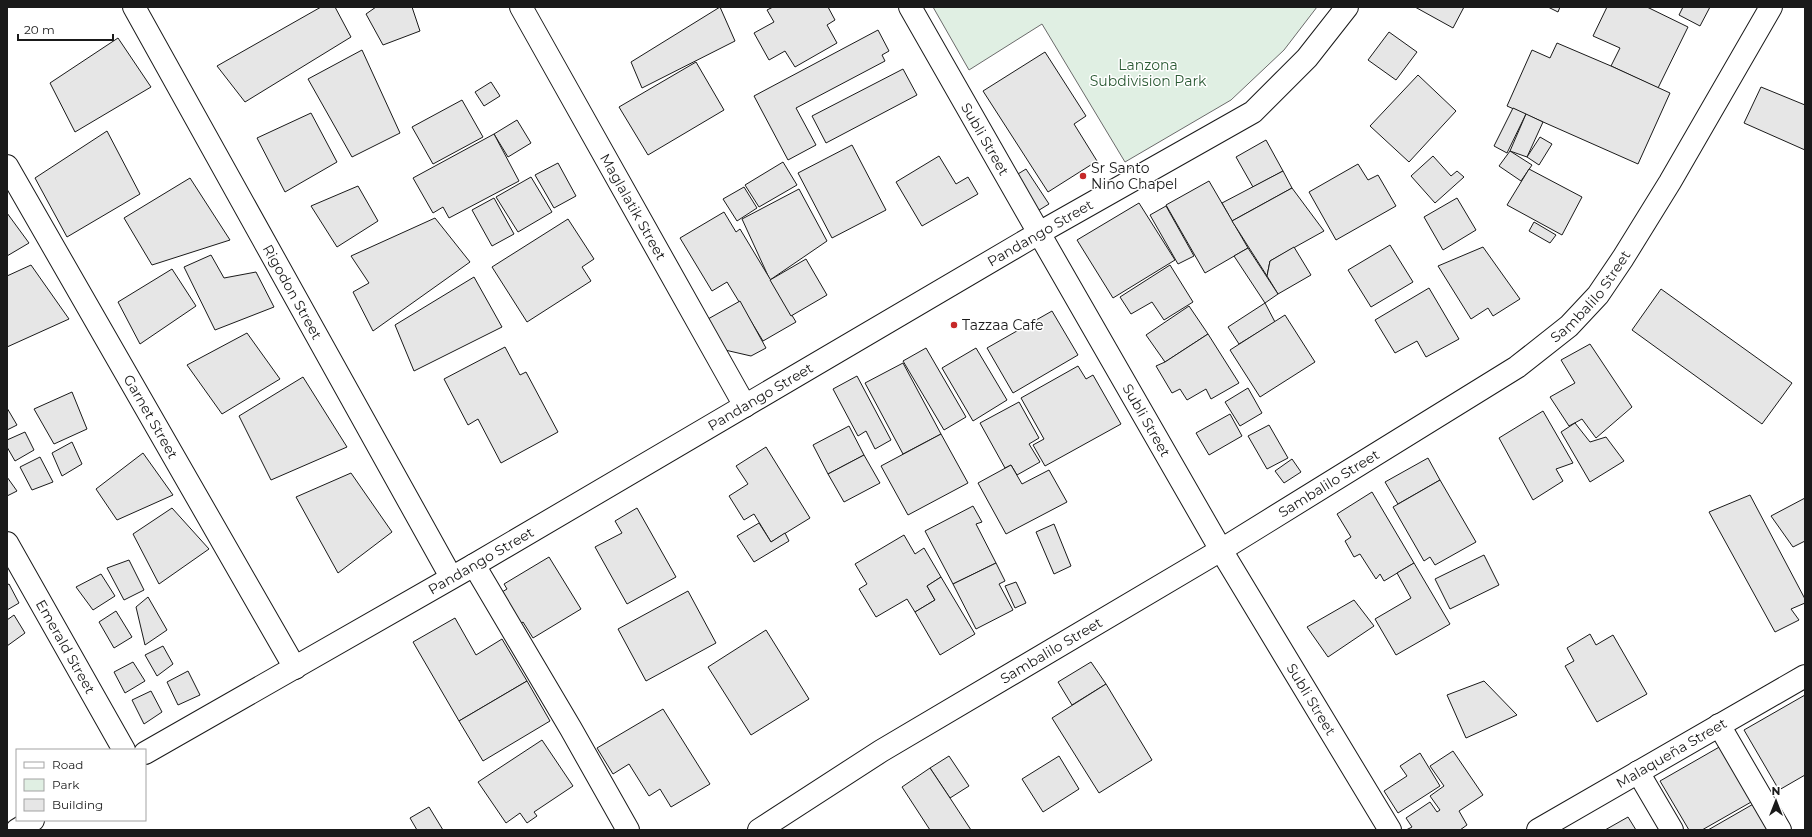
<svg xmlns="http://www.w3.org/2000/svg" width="1812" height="837" viewBox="0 0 1812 837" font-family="Montserrat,sans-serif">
	<rect width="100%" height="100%" fill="#fff"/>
	<path fill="#e0efe3" stroke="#6a6a6a" d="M933,7h384l-33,43 -53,50 -106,62 -83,-138 -73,46z"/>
	<g fill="#e6e6e6" stroke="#1a1a1a">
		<path d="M321,7h14l16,30 -106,65 -28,-36z"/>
		<path d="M376,7h36l8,24 -37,14 -17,-31z"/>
		<path d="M720,7l15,34 -93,47 -11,-26z"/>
		<path d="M773,7h55l7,13 -8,5 10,18 -42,24 -10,-16 -16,9 -15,-27 20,-11 -7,-12z"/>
		<path d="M1415,7h49l-11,21z"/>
		<path d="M1548,7h12l-2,5z"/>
		<path d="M1607,7h40l41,20 -30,61 -47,-22 9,-18 -27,-12z"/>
		<path d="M1683,7h-1h28l-10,19 -21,-11z"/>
		<path d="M878,30l11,21 -7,4 3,6 -89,47 20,37 -28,15 -34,-64z"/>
		<path d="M1389,32l28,20 -21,28 -28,-20z"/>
		<path d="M118,38l33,49 -76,45 -25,-49z"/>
		<path d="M1557,43l54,23 59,27 -32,71 -131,-58 25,-56 18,8z"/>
		<path d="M362,50l38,83 -48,24 -44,-78z"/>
		<path d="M1045,52l41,64 -12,8 23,37 -49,31 -65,-101z"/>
		<path d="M696,62l28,48 -76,45 -29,-48z"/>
		<path d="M903,69l14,26 -91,48 -14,-27z"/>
		<path d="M1418,75l38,36 -47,51 -39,-36z"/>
		<path d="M491,82l9,14 -16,10 -9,-14z"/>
		<path d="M1761,87l44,18v45l-61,-27z"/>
		<path d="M462,100l21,37 -50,27 -21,-37z"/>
		<path d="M1513,108l13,6 -19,39 -13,-7z"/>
		<path d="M311,113l26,49 -52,30 -28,-54z"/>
		<path d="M1526,114l17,8 -16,35 -17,-6z"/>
		<path d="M517,120l14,23 -23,14 -14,-23z"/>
		<path d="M107,131l33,63 -73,43 -32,-59z"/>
		<path d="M494,134l25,47 -70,37 -6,-11 -10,6 -20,-35z"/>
		<path d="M1540,137l12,7 -13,21 -12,-8z"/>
		<path d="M1266,140l17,31 -30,16 -17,-30z"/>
		<path d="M852,145l34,65 -54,28 -34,-65z"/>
		<path d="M1510,151l22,14 -11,16 -22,-15z"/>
		<path d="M939,156l17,28 12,-7 10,17 -56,32 -26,-44z"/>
		<path d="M1433,156l18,20 6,-5 7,6 -29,26 -24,-27z"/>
		<path d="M783,162l14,23 -38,22 -14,-22z"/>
		<path d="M558,163l18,33 -22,12 -19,-33z"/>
		<path d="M1358,164l10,16 10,-5 18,31 -60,34 -27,-48z"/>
		<path d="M1026,169l23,35 -13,8 -23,-35z"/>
		<path d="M1529,169l53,28 -20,38 -55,-30z"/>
		<path d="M1283,171l9,17 -60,33 -10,-18z"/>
		<path d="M531,177l21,35 -34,20 -22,-35z"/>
		<path d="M190,178l40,62 -78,25 -28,-47z"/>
		<path d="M1209,181l39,67 -43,25 -39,-68z"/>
		<path d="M358,186l20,35 -41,26 -26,-41z"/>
		<path d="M744,187l13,21 -20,13 -14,-22z"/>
		<path d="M1292,188l32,43 -54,30 -3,15 -35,-55z"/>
		<path d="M799,189l28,52 -57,39 -28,-61z"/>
		<path d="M494,198l20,36 -22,12 -20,-36z"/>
		<path d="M1457,198l19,32 -33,20 -19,-33z"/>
		<path d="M1139,203l36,57 -62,38 -36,-58z"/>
		<path d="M1166,206l28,50 -16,8 -28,-49z"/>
		<path d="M724,212l12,20 4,-3 56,93 -33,19 -36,-59 -15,9 -32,-53z"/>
		<path d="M7,213l22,30 -22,13z"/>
		<path d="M435,218l35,44 -97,69 -20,-39 16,-9 -18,-27z"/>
		<path d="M568,219l26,40 -12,8 9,14 -64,41 -35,-55z"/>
		<path d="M1534,222l22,13 -6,8 -21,-12z"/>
		<path d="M1390,245l23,37 -42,25 -23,-37z"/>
		<path d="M1294,247l17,28 -33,19 -11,-18 3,-15z"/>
		<path d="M1483,247l37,52 -27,17 -5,-8 -17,11 -33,-53z"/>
		<path d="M1248,248l30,46 -13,9 -31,-47z"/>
		<path d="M211,255l13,23 32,-6 18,35 -59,23 -31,-63z"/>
		<path d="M806,259l21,36 -36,21 -21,-36z"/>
		<path d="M31,265l38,54 -62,28v-71z"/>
		<path d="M1170,265l23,37 -29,18 -12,-18 -21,12 -11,-17z"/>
		<path d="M172,269l24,37 -56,38 -22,-42z"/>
		<path d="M474,277l28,50 -88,44 -19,-46z"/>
		<path d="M1429,288l30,51 -33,18 -9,-16 -22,12 -20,-33z"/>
		<path d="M1661,289l131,94 -30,41 -130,-94z"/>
		<path d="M740,301l26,47 -15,8 -26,-6 -17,-31z"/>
		<path d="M1265,303l10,19 -36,22 -11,-17z"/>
		<path d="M1189,306l19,28 -43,28 -19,-27z"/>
		<path d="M1052,311l26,44 -65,38 -26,-45z"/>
		<path d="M1285,315l30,47 -55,35 -30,-47z"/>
		<path d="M247,333l33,46 -58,35 -35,-49z"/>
		<path d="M1208,334l31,49 -28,16 -5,-10 -19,11 -7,-11 -8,4 -16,-27 9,-4z"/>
		<path d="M1590,344l42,63 -36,31 -14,-19 -13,7 -19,-29 25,-14 -14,-23z"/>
		<path d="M505,347l15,28 6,-3 32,60 -57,31 -23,-44 -10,6 -24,-46z"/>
		<path d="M926,348l40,69 -22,13 -41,-69z"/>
		<path d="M976,348l31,52 -34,21 -31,-53z"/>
		<path d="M903,363l38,71 -38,20 -38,-71z"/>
		<path d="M1078,366l8,13 7,-4 28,49 -76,42 -12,-21 11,-6 -23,-41z"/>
		<path d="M857,376l34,64 -16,9 -9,-18 -8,5 -25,-47z"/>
		<path d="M303,377l44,70 -76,33 -32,-64z"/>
		<path d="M1248,388l14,25 -22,13 -15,-24z"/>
		<path d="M72,392l15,37 -33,15 -20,-35z"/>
		<path d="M1019,402l20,36 -10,6 11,18 -23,13 -6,-10 -6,3 -25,-45z"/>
		<path d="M7,408l10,17 -10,5z"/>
		<path d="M1543,411l30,52 -17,6 7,12 -30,19 -34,-62z"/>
		<path d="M1230,414l12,22 -33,19 -13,-22z"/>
		<path d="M1575,423l15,19 16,-5 18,24 -34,21 -29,-50z"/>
		<path d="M1269,425l19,33 -21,11 -19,-33z"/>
		<path d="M849,426l15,29 -36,19 -15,-29z"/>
		<path d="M25,432l9,18 -19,11 -8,-14v-7z"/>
		<path d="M941,434l27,49 -60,32 -27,-49z"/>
		<path d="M72,442l10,22 -20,12 -10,-23z"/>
		<path d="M766,447l44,71 -39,24 -17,-28 -10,6 -15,-24 19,-12 -12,-18z"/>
		<path d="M143,453l30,42 -56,25 -21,-31z"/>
		<path d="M864,455l16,28 -36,19 -16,-28z"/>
		<path d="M40,457l13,25 -21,8 -12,-23z"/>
		<path d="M1428,458l12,22 -42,24 -13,-22z"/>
		<path d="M1292,459l9,13 -17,11 -9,-12z"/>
		<path d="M1011,465l11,19 27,-14 18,32 -61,32 -28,-51z"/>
		<path d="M351,473l41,59 -54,41 -42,-76z"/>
		<path d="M7,477l10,14 -10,5z"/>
		<path d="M1440,480l36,62 -41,23 -5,-8 -6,4 -31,-54z"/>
		<path d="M1372,492l42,71 -30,18 -4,-7 -4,5 -16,-25 -6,3 -9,-16 6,-4 -14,-23z"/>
		<path d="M1750,495l55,104v4l-14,6 8,11 -24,12 -66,-120z"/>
		<path d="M1805,498v43l-12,6 -22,-31z"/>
		<path d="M973,506l9,16 -6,2 20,39 -43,21 -28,-53z"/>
		<path d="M172,508l37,41 -50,35 -26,-50z"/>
		<path d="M637,508l39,69 -49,27 -32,-57 27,-14 -7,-12z"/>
		<path d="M759,523l12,19 14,-9 4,8 -35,21 -17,-26z"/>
		<path d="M1054,524l17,42 -17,8 -18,-42z"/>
		<path d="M904,535l11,19 9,-6 17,29 -14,9 8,14 -20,12 -8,-13 -31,18 -17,-28 8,-5 -12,-20z"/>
		<path d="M1484,555l15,30 -49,24 -15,-30z"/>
		<path d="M549,557l32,52 -48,29 -10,-16 -6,4 -20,-31 10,-6 -3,-5z"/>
		<path d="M129,560l15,30 -20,10 -17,-32z"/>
		<path d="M996,563l9,18 -6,3 14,26 -37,19 -23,-45z"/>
		<path d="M1414,563l36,61 -54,31 -21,-36 36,-21 -14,-25z"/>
		<path d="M101,574l14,22 -22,14 -17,-23z"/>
		<path d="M941,577l34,57 -35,21 -25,-43 20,-12 -8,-14z"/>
		<path d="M1016,582l10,21 -11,5 -10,-22z"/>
		<path d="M9,584l10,19 -12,7v-25z"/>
		<path d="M688,591l28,52 -70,38 -28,-52z"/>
		<path d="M148,597l19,33 -22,15 -9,-38z"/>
		<path d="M1354,600l20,26 -46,31 -21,-30z"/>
		<path d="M116,611l16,26 -18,11 -15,-26z"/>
		<path d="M14,615l11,18 -18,13v-26z"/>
		<path d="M455,618l21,37 26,-16 25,42 -68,40 -46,-79z"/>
		<path d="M766,630l43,69 -58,36 -43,-68z"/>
		<path d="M1590,634l6,11 17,-10 34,59 -50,28 -32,-56 9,-5 -7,-13z"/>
		<path d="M163,646l10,18 -16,12 -12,-21z"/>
		<path d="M133,662l12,19 -20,12 -11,-21z"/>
		<path d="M1091,662l15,22 -34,21 -14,-23z"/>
		<path d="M188,671l12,24 -22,10 -11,-23z"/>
		<path d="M527,681l23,40 -67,40 -24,-40z"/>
		<path d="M1484,681l33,34 -51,23 -19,-43z"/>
		<path d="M1106,684l46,76 -53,33 -47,-75z"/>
		<path d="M151,691l11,21 -18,12 -12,-24z"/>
		<path d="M1805,695v80l-26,15 -35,-60z"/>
		<path d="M663,709l47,75 -39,23 -11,-18 -11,7 -20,-32 -16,10 -16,-26z"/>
		<path d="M1735,738l32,55 -65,37h-13l-29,-49z"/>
		<path d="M542,740l31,46 -39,26 3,4 -10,7 -7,-10 -14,10 -28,-41z"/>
		<path d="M1453,751l30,44 -24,16 8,14 -7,5h-54l6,-3 -6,-9 24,-16 7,10 3,-2 -10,-14 14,-10 -14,-20z"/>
		<path d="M1420,753l20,33 -42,27 -14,-22 23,-15 -7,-10z"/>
		<path d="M949,756l20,30 -19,12 -20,-30z"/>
		<path d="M1059,756l20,33 -36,23 -21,-33z"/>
		<path d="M930,768l20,30 21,32h-41l-28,-43z"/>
		<path d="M1769,795l20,35h-81z"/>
		<path d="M429,807l14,23h-26l-7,-12z"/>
		<path d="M1628,817l8,13h-31z"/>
	</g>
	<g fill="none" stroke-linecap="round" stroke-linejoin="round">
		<defs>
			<g id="street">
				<path id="s1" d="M134,7l317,570"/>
				<path id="s2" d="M521,7l224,399"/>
				<path id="s3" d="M1347,7l-40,51 -54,54 -214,121 182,317 169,280"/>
				<path id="s4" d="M7,166l288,502"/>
				<path id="s5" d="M7,543l117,207"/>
				<path d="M474,565l97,164 57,101"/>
				<path d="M1719,725l61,105"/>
				<path d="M1638,772l34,58"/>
				<path id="s6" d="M759,830l122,-79 340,-201 296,-183 52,-41 29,-31 25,-37 47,-76 101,-175"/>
				<path id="s7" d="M1538,830l267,-154"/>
			</g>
			<g id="secondary">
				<path id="s8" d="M145,753l329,-188 565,-332 -129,-226"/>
				<path d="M17,830l16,-10"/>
			</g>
		</defs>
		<use href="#street" stroke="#1a1a1a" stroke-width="24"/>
		<use href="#secondary" stroke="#1a1a1a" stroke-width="24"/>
		<use href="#street" stroke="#fff" stroke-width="22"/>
		<use href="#secondary" stroke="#fff" stroke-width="22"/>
	</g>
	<g fill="#c62828" stroke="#fff" stroke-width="1.5">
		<circle cx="1083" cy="176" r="4"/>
		<circle cx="954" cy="325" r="4"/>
	</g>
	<g text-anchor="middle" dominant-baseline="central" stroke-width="3" stroke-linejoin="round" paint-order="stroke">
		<g font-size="14" fill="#2b5a34" stroke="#fff">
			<text x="1148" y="65">Lanzona<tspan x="1148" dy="16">Subdivision Park</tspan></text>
		</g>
		<g font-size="14" fill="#1a1a1a" stroke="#fff">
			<text transform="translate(985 139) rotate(60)">Subli Street</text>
			<text stroke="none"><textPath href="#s2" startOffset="229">Maglalatik Street</textPath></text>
			<text transform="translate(1040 233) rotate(-30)">Pandango Street</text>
			<text stroke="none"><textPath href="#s1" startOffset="326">Rigodon Street</textPath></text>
			<text stroke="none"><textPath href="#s6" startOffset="991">Sambalilo Street</textPath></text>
			<text stroke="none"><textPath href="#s8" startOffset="711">Pandango Street</textPath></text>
			<text stroke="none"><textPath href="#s4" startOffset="289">Garnet Street</textPath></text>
			<text stroke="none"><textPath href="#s3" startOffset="603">Subli Street</textPath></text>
			<text stroke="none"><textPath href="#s6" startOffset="667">Sambalilo Street</textPath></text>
			<text stroke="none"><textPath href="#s8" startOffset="387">Pandango Street</textPath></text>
			<text stroke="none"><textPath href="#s5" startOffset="119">Emerald Street</textPath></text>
			<text stroke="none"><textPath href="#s6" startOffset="343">Sambalilo Street</textPath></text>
			<text stroke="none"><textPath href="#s3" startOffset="927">Subli Street</textPath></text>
			<text stroke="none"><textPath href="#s7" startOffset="154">Malaqueña Street</textPath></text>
		</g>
		<g font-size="14" fill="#1a1a1a" stroke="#fff" text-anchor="start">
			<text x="1091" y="168">Sr Santo<tspan x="1091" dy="16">Nino Chapel</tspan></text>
			<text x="962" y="325">Tazzaa Cafe</text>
		</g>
	</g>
	<rect width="1812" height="837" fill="none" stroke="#1a1a1a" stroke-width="16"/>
	<rect x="16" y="749" width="130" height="72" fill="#ffffff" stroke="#a3a3a3"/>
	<rect x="24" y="762" width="20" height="6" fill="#ffffff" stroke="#a3a3a3"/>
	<text x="52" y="769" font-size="12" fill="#1a1a1a">Road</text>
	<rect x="24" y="779" width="20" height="12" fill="#e0efe3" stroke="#a3a3a3"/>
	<text x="52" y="789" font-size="12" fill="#1a1a1a">Park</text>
	<rect x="24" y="799" width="20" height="12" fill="#e6e6e6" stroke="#a3a3a3"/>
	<text x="52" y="809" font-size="12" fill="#1a1a1a">Building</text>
	<g transform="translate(1776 801)" stroke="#ffffff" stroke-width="3" paint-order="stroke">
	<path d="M0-3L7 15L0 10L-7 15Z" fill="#1a1a1a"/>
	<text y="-6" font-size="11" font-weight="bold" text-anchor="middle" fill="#1a1a1a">N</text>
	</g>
	<path d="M18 34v6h95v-6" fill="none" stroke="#1a1a1a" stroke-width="2"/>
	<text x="24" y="34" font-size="12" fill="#1a1a1a" stroke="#ffffff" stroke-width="3" paint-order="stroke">20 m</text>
</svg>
